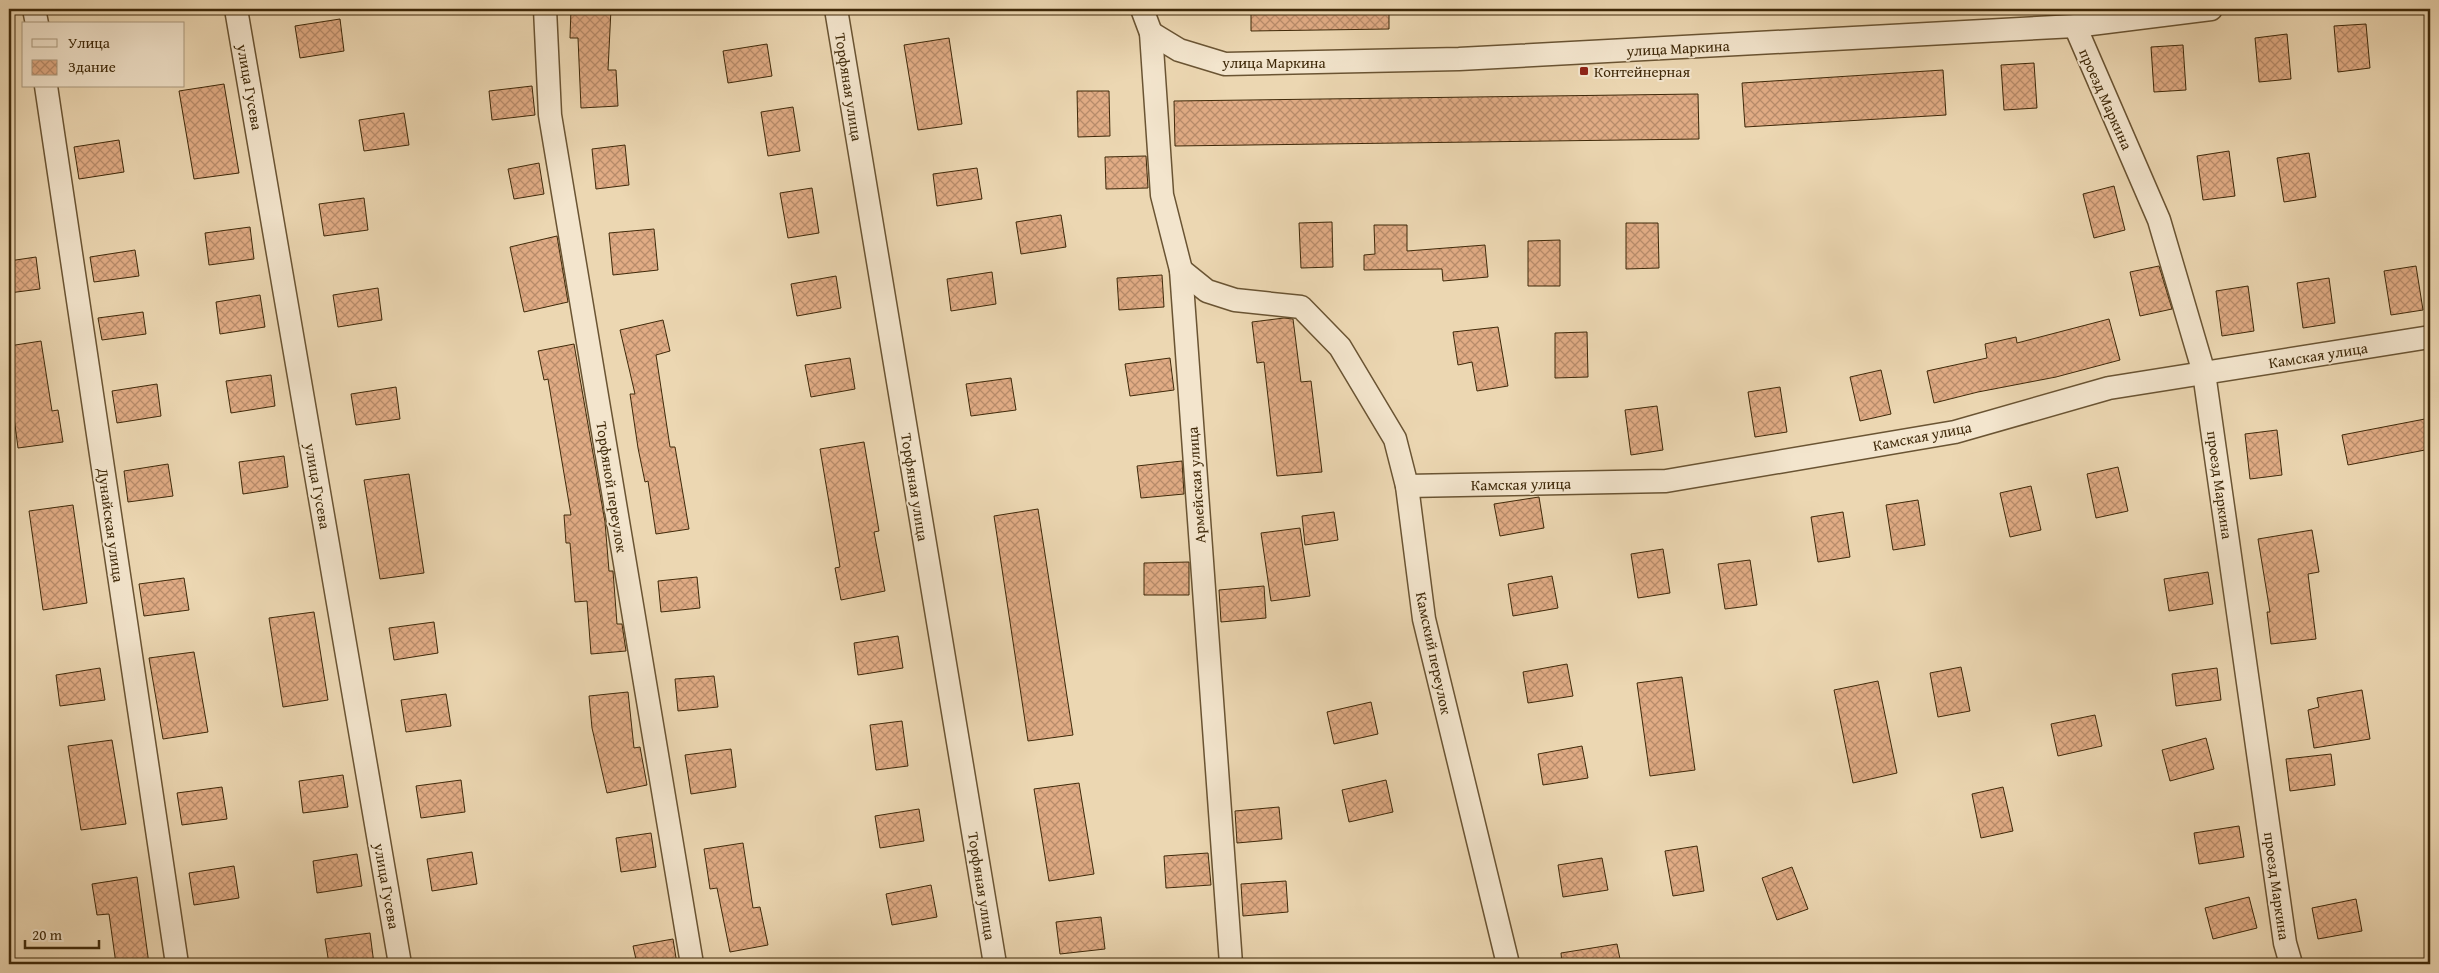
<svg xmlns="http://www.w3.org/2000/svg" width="2439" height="973" viewBox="0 0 2439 973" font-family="'Gentium Book Plus',serif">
	<defs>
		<pattern id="building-cross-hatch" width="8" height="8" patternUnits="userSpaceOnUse" patternTransform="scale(1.25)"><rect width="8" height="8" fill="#e1ac85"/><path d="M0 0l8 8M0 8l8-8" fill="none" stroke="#b88c6b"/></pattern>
	</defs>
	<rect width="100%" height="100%" fill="#ecd7b2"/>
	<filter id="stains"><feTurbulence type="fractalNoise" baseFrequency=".004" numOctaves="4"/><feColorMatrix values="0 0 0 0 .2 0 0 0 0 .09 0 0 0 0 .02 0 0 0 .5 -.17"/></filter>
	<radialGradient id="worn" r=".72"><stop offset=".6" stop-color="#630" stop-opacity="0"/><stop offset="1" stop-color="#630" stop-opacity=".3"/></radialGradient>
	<g fill="url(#building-cross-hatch)" stroke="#3f2909">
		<path d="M571,9h40l-3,61h8l2,36 -37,2 -3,-70h-8z"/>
		<path d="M1251,9h138v20l-138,2z"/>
		<path d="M340,19l4,32 -44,7 -5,-32z"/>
		<path d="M2366,24l4,44 -32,4 -4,-46z"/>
		<path d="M2287,34l4,45 -32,3 -4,-44z"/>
		<path d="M949,38l13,86 -44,6 -14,-85z"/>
		<path d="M767,44l5,32 -44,7 -5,-32z"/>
		<path d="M2183,45l3,45 -32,2 -3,-45z"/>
		<path d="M2034,63l3,45 -33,2 -3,-45z"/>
		<path d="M1943,70l3,45 -201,12 -3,-44z"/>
		<path d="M224,84l15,89 -45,6 -15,-88z"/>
		<path d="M532,86l3,29 -43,5 -3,-29z"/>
		<path d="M1077,91h32l1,45 -32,1z"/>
		<path d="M1698,94l1,45 -524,7 -1,-45z"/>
		<path d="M793,107l7,44 -32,5 -7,-44z"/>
		<path d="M404,113l5,32 -45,6 -5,-31z"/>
		<path d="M119,140l5,32 -45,7 -5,-32z"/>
		<path d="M625,145l4,40 -33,4 -4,-40z"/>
		<path d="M2229,151l6,45 -32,4 -6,-44z"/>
		<path d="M2309,153l7,44 -32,5 -7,-44z"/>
		<path d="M1146,156l2,32 -42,1 -1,-32z"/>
		<path d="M539,163l5,31 -30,5 -6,-30z"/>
		<path d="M977,168l5,31 -45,7 -4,-32z"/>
		<path d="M2114,186l11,44 -31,8 -11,-44z"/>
		<path d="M812,188l7,45 -31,5 -8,-45z"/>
		<path d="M364,198l4,32 -44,6 -5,-32z"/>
		<path d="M1061,215l5,32 -45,7 -5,-32z"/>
		<path d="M1332,222l1,45 -32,1 -2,-45z"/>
		<path d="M1626,223h32l1,45 -33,1z"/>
		<path d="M1374,225h33v26l78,-6 3,32 -45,4 -1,-12 -78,1v-15l11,-1z"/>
		<path d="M250,227l4,32 -45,6 -4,-32z"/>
		<path d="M654,229l4,41 -45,5 -4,-42z"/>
		<path d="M557,236l11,66 -44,10 -14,-65z"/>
		<path d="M1560,240v46h-32v-45z"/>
		<path d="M135,250l4,26 -45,6 -4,-25z"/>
		<path d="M36,257l4,32 -31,4v-32z"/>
		<path d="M2159,266l13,43 -32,7 -10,-44z"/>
		<path d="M2416,266l7,44 -32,5 -7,-44z"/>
		<path d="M992,272l4,32 -45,7 -4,-32z"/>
		<path d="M1162,275l2,32 -45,3 -2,-32z"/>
		<path d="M836,276l5,32 -44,8 -6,-32z"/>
		<path d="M2329,278l6,45 -32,5 -6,-45z"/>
		<path d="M2248,286l6,45 -32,5 -6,-45z"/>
		<path d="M378,288l4,32 -44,7 -5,-32z"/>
		<path d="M260,295l5,32 -45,7 -4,-32z"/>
		<path d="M143,312l3,22 -44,6 -4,-22z"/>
		<path d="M1284,318l9,1 8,63 10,-1 11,91 -45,4 -13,-114 -7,1 -5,-41z"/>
		<path d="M2109,319l11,41 -64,17 -78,15 -44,11 -7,-32 60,-13 -2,-14 31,-7 1,6z"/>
		<path d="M663,320l7,31 -14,4 14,92h5l14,82 -33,5 -8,-53 -3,1 -7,-34 -8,-54h5l-15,-64z"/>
		<path d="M1498,327l10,59 -31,5 -5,-29 -14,3 -5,-33z"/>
		<path d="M1587,332l1,45 -33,1v-45z"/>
		<path d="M41,341l11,70 6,-1 5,32 -45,6 -6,-46h-3v-56z"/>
		<path d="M574,344l31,178 4,49h4l4,53h5l4,27 -35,3 -4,-53 -12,1 -5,-59h-4l-2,-28h7l-23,-136 -4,1 -6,-29z"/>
		<path d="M850,358l5,31 -44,8 -6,-32z"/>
		<path d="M1170,358l4,32 -44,6 -5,-32z"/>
		<path d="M1881,370l10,44 -31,7 -10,-44z"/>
		<path d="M271,375l4,31 -44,7 -5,-32z"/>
		<path d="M1011,378l5,32 -45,6 -5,-32z"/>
		<path d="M157,384l4,32 -44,7 -5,-32z"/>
		<path d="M396,387l4,32 -44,6 -5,-31z"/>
		<path d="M1780,387l7,45 -32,5 -7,-45z"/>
		<path d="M1657,406l6,44 -32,5 -6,-45z"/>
		<path d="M2430,418v31l-82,16 -6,-30z"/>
		<path d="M2277,430l5,45 -32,4 -5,-45z"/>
		<path d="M864,442l15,89 -5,1 11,59 -44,9 -6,-32 5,-1 -20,-118z"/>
		<path d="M284,456l4,31 -45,7 -4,-32z"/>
		<path d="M1182,461l2,33 -43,4 -4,-32z"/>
		<path d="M168,464l5,32 -45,6 -4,-31z"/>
		<path d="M2118,467l10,44 -32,7 -9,-44z"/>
		<path d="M409,474l15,99 -44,6 -16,-99z"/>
		<path d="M2031,486l10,44 -31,7 -10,-44z"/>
		<path d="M1539,497l5,31 -44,8 -6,-32z"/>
		<path d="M1918,500l7,45 -32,5 -7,-45z"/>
		<path d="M73,505l14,98 -44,7 -14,-99z"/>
		<path d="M1038,509l35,226 -45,6 -34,-225z"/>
		<path d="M1334,512l4,28 -33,5 -3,-29z"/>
		<path d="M1843,512l7,45 -32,5 -7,-45z"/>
		<path d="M1300,528l10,68 -39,5 -10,-68z"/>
		<path d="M2312,530l7,42 -11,2 8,65 -45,5 -4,-32h3l-12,-73z"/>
		<path d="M1663,549l7,44 -32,5 -7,-44z"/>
		<path d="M1750,560l7,45 -32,4 -7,-45z"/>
		<path d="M1189,562v33h-45v-32z"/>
		<path d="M2208,572l5,32 -44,7 -5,-32z"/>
		<path d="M1552,576l6,32 -45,8 -5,-32z"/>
		<path d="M697,577l3,31 -39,4 -3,-31z"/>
		<path d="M184,578l5,32 -45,6 -5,-32z"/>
		<path d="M1264,586l2,32 -45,4 -2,-32z"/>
		<path d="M314,612l14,88 -45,7 -14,-89z"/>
		<path d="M434,622l4,31 -44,7 -5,-32z"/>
		<path d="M898,636l5,32 -45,7 -4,-32z"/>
		<path d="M194,652l14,80 -45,7 -14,-81z"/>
		<path d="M1567,664l6,32 -45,7 -5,-31z"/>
		<path d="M1961,667l9,44 -32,6 -8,-44z"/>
		<path d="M100,668l5,32 -45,6 -4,-31z"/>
		<path d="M2217,668l4,32 -45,6 -4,-32z"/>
		<path d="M714,676l4,31 -40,4 -3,-32z"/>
		<path d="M1682,677l13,93 -45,6 -13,-93z"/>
		<path d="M1878,681l19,92 -44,10 -19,-93z"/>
		<path d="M2362,690l8,49 -56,9 -6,-38 11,-3 -2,-9z"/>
		<path d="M628,692l6,56 6,-1 7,38 -40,8 -15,-65 -3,-32z"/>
		<path d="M446,694l5,32 -45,6 -5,-32z"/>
		<path d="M1371,702l7,32 -44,10 -7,-32z"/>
		<path d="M2095,715l7,31 -44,10 -7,-32z"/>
		<path d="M902,721l6,45 -32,4 -6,-45z"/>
		<path d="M2206,738l8,31 -44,12 -8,-31z"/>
		<path d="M112,740l14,84 -45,6 -13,-84z"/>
		<path d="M1582,746l6,32 -45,7 -5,-31z"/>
		<path d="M731,749l5,38 -45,7 -6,-39z"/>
		<path d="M2331,754l4,31 -45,6 -4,-32z"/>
		<path d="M343,775l5,32 -45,6 -4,-32z"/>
		<path d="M461,780l4,32 -44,6 -5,-32z"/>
		<path d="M1386,780l7,32 -44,10 -7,-32z"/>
		<path d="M1079,783l15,91 -45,7 -15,-92z"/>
		<path d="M222,787l5,32 -45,6 -5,-32z"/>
		<path d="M2003,787l10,44 -32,7 -9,-44z"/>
		<path d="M1279,807l3,32 -45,4 -2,-32z"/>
		<path d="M919,809l5,32 -44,7 -5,-32z"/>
		<path d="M2239,826l5,31 -45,7 -5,-31z"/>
		<path d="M651,833l5,34 -35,5 -5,-34z"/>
		<path d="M743,843l10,65 7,-1 8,38 -38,7 -13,-64 -7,1 -6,-40z"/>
		<path d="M1697,846l7,45 -31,5 -8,-45z"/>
		<path d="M472,852l5,32 -45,7 -5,-32z"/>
		<path d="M1208,853l3,32 -45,3 -2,-32z"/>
		<path d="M357,854l5,32 -45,7 -4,-32z"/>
		<path d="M1602,858l6,32 -45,7 -5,-32z"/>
		<path d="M234,866l5,32 -45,7 -5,-32z"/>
		<path d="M1792,867l16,42 -31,11 -15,-42z"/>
		<path d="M137,877l12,87h-33l-7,-50 -12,1 -5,-31z"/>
		<path d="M1286,881l2,31 -45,4 -2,-32z"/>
		<path d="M931,885l6,32 -45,8 -6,-31z"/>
		<path d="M2249,897l8,31 -44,11 -8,-31z"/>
		<path d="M2356,899l6,32 -44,8 -6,-31z"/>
		<path d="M1101,917l4,32 -45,5 -4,-32z"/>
		<path d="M370,933l4,31h-45l-4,-25z"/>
		<path d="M673,939l4,25h-40l-4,-18z"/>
		<path d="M1617,944l4,20h-59l-1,-11z"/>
	</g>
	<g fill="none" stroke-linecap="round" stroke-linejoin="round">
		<defs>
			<g id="minor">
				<path d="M34,9l3,15"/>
				<path d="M236,9l164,955"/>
				<path d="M545,9l5,106 142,849"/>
				<path d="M836,9l159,955"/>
				<path d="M1142,9l9,24 11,162 19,75 50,694"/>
				<path d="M2075,26l84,194 45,153 81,570 6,21"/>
				<path d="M1151,33l28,17 46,14 234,-5 616,-33 136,-17"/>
				<path d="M46,86l131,878"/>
				<path d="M1181,270l26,21 28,9 66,7 39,40 55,92 12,47 17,133 84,345"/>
				<path d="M1407,486l259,-5 289,-49 154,-44 321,-51"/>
			</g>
		</defs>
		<use href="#minor" stroke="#6a5433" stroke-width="25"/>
		<use href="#minor" stroke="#f3e5cd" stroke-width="22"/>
	</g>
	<rect fill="#8f2418" stroke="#f3e5cd" stroke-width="2" x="1579" y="66" width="10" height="10" rx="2.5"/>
	<g text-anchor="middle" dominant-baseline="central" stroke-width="4" stroke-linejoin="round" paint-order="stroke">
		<g font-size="15" fill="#3f2909" stroke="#f3e5cd">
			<text transform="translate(1678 48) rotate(-3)">улица Маркина</text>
			<text x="1274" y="62">улица Маркина</text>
			<text transform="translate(250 87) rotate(80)">улица Гусева</text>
			<text transform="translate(849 87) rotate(81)">Торфяная улица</text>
			<text transform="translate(2106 99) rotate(66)">проезд Маркина</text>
			<text transform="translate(2318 355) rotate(-9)">Камская улица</text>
			<text transform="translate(1922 436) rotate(-11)">Камская улица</text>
			<text transform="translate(1521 484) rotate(-1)">Камская улица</text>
			<text transform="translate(1196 485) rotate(-94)">Армейская улица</text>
			<text transform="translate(2220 485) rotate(82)">проезд Маркина</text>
			<text transform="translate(318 486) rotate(80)">улица Гусева</text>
			<text transform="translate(612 487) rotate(81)">Торфяной переулок</text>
			<text transform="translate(915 487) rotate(81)">Торфяная улица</text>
			<text transform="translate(111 525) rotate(82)">Дунайская улица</text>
			<text transform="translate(1434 653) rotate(78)">Камский переулок</text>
			<text transform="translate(387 886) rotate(80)">улица Гусева</text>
			<text transform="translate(982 886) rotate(81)">Торфяная улица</text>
			<text transform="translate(2277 886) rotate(82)">проезд Маркина</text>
		</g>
		<g font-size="15" fill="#3f2909" stroke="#f3e5cd" text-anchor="start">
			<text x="1594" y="71">Контейнерная</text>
		</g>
	</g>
	<rect width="2439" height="973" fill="none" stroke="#ecd7b2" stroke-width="30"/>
	<rect x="10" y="10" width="2419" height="953" fill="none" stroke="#3f2909" stroke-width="2.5"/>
	<rect x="15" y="15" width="2409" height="943" fill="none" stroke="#3f2909"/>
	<rect x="22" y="22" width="162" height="65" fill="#f3e5cd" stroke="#ab9a7f"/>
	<rect x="32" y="39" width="25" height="8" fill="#f3e5cd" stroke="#ab9a7f"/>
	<text x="68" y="48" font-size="15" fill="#3f2909">Улица</text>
	<rect x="32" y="60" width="25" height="15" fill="url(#building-cross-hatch)" stroke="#ab9a7f"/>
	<text x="68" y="72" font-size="15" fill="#3f2909">Здание</text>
	<path d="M25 940v8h74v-8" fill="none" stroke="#3f2909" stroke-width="2.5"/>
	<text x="32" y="940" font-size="15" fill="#3f2909" stroke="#f3e5cd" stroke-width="4" paint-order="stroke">20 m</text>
	<rect width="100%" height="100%" filter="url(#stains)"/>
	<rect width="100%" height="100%" fill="url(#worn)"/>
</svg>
